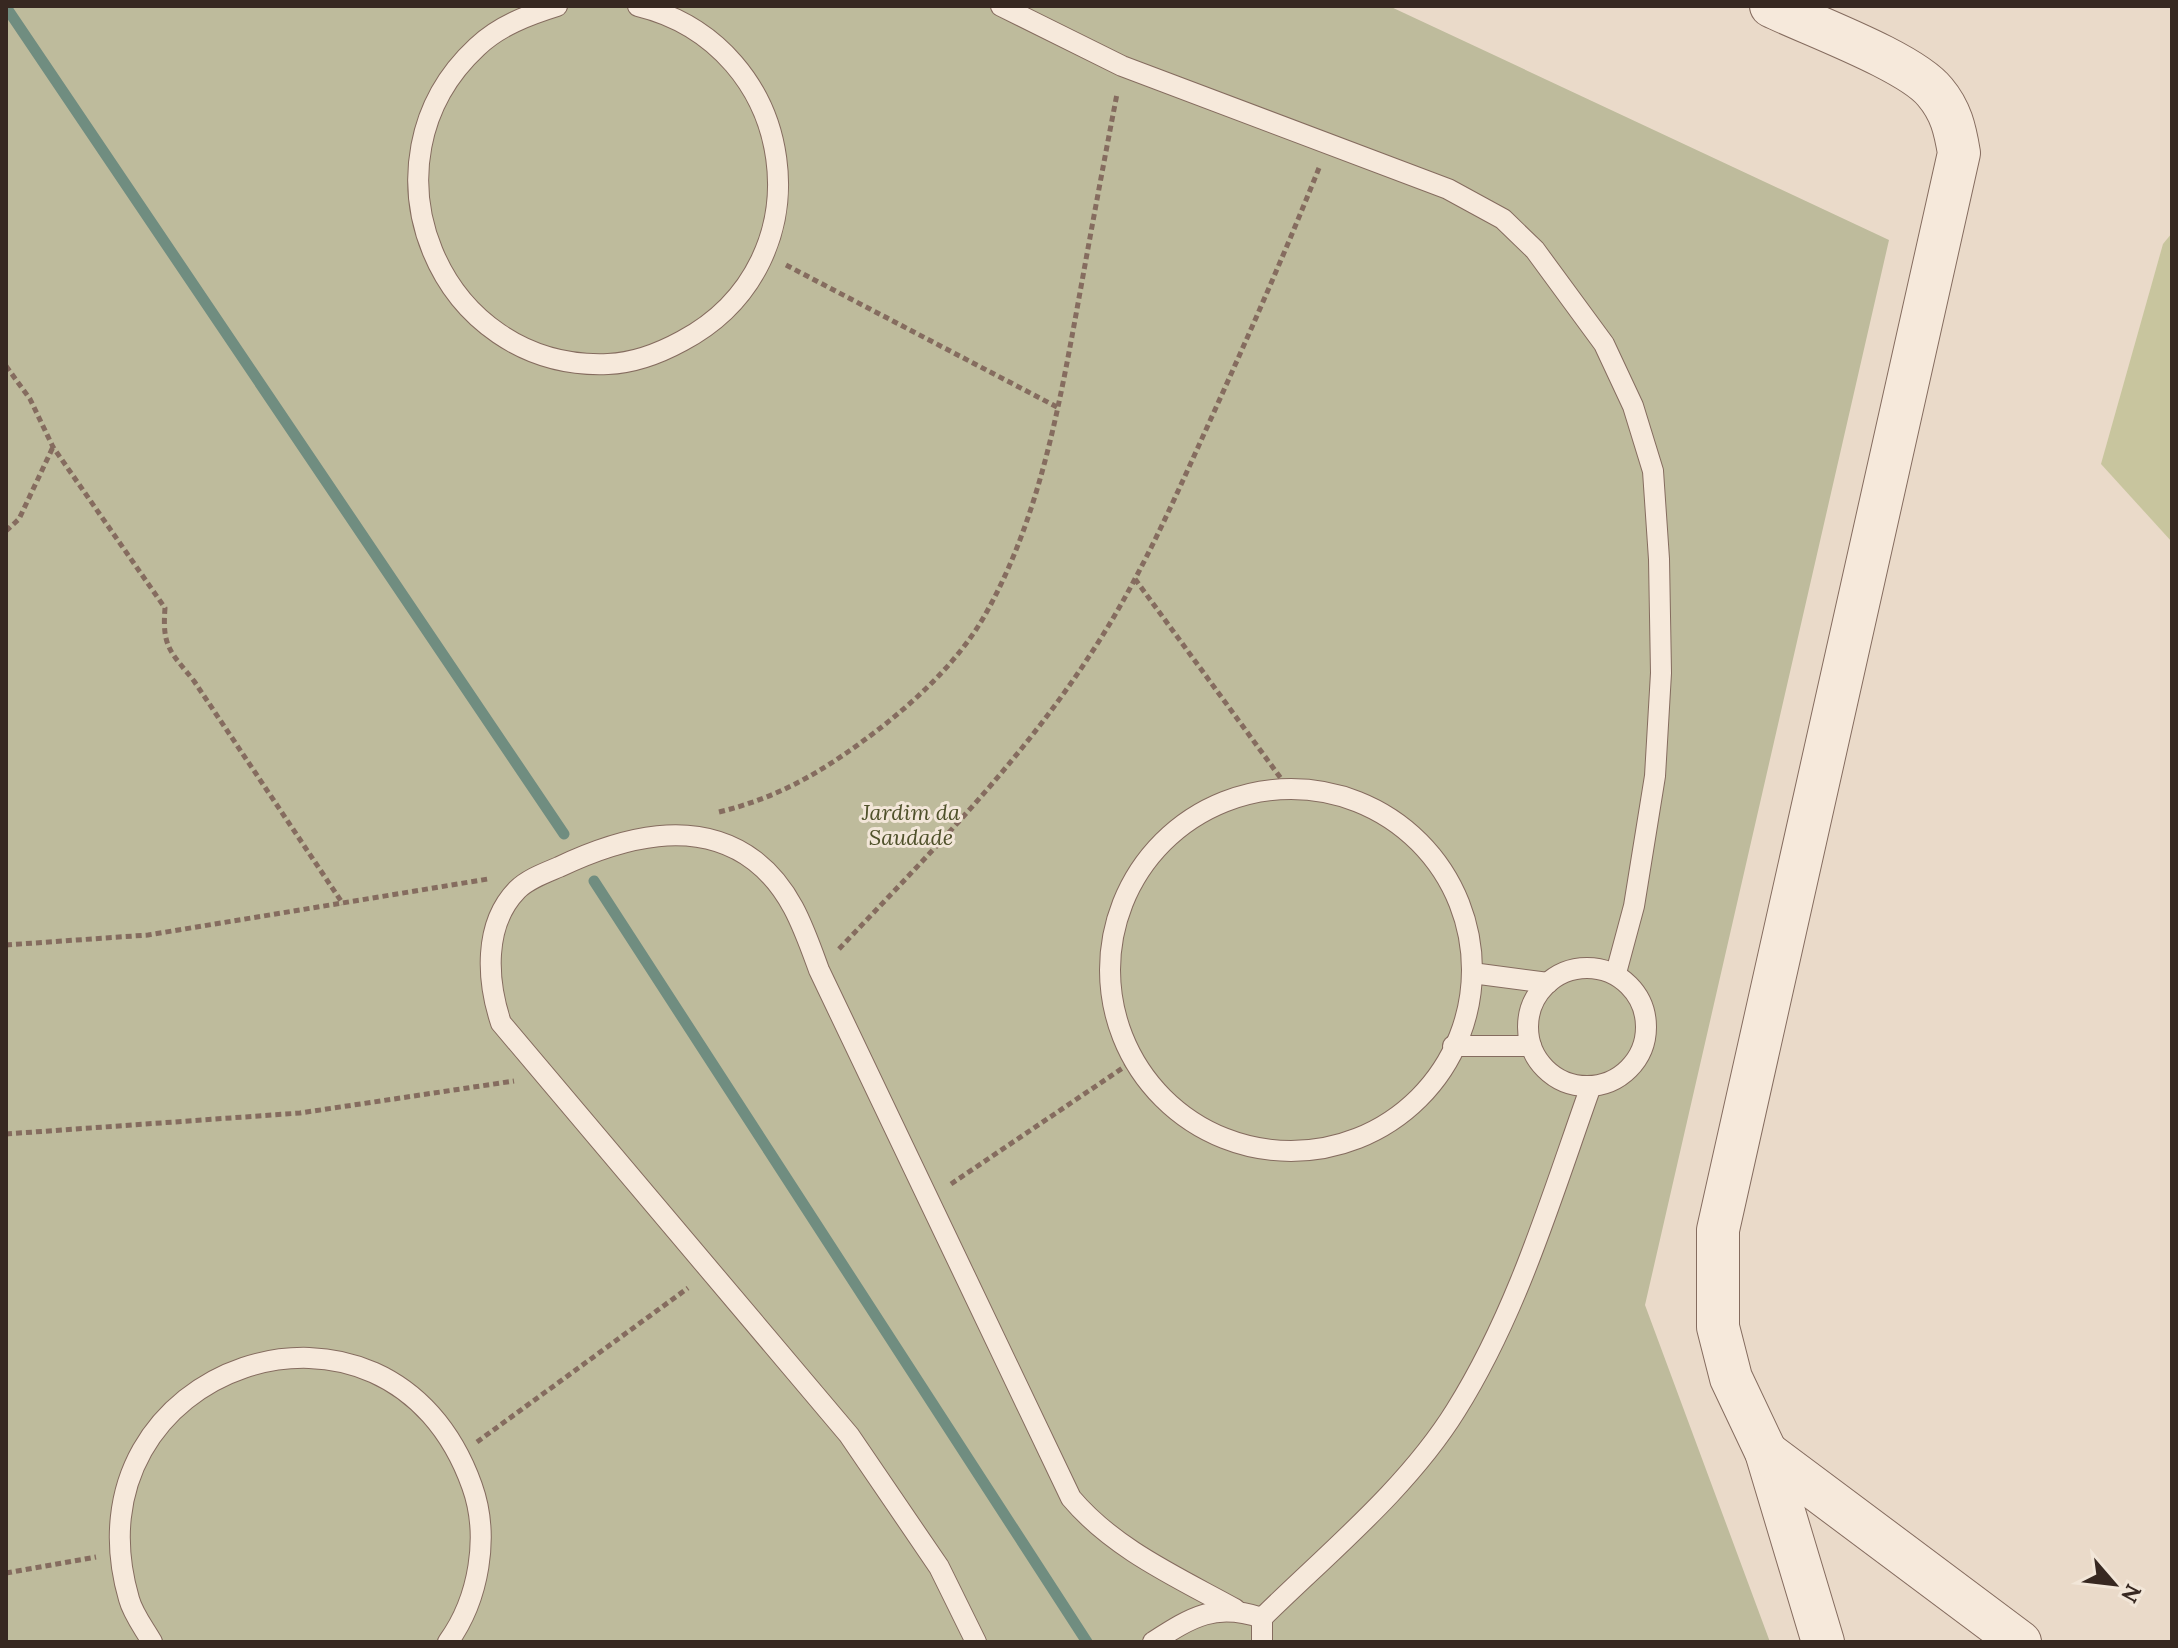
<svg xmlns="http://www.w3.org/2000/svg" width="2178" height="1648" viewBox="0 0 2178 1648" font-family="Lora,serif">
	<rect width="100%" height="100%" fill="#eadac9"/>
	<path fill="#c8c59e" d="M2172,233v309l-71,-78 62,-220z"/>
	<path fill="#bebb9c" d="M6,6h1383l500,234 -244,1065 125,337h-1764z"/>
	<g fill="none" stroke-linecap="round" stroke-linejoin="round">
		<g stroke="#708d80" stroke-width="11">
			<path d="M6,7l558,827"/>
			<path d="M594,881l493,761"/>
		</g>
		<defs>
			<g id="lane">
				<path d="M557,6c-29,9 -58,20 -80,41 -124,115 -38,324 131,317 26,-1 52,-11 74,-23 149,-79 117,-296 -44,-335"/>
				<path d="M1001,6l121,60 326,123 55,30 32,31 69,94 29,62 20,65 6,88 2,114 -6,103 -21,130 -18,67"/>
				<circle cx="1291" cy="970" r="181"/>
				<circle cx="1587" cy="1027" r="59"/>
				<path d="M1472,973l76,10"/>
				<path d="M1453,1046h78"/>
				<path d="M1262,1618v24"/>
				<path d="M152,1642c-8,-14 -19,-28 -23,-43 -68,-233 260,-346 343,-113 18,50 7,113 -24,156"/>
				<path d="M976,1642l-37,-75 -90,-132 -348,-412c-14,-42 -18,-98 16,-133 11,-11 28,-17 42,-23 61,-29 137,-51 196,-6 36,28 49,68 64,109l252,528c43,51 106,79 164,111"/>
				<path d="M1153,1642c39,-25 62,-40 109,-24 66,-65 145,-129 194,-208 62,-99 96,-215 135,-324"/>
			</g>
			<g id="street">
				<path d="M1771,6c39,19 139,55 164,86 16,19 20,37 24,61l-241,1077v97l13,51 35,74 57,190"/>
				<path d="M1766,1452l254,190"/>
			</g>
		</defs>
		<use href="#lane" stroke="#856c5f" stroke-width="22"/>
		<use href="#street" stroke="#856c5f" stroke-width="44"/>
		<g stroke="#856c5f" stroke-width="5" stroke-dasharray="6 4" stroke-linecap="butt">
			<path d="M786,265l271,142"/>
			<path d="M6,366l24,33 23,48 112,161c-3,39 5,43 29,73l149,223"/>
			<path d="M6,531l13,-12 34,-72"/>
			<path d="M1135,579l153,209"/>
			<path d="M719,812c54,-13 96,-36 140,-68 47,-34 97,-78 126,-129 53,-94 73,-202 92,-306 13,-72 26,-143 40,-215"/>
			<path d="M6,945l142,-10 340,-56"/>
			<path d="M839,949c89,-94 180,-185 251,-294 46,-69 80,-146 114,-221 40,-88 79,-176 115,-266"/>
			<path d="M6,1134l294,-21 214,-32"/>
			<path d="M951,1184l182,-123"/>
			<path d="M477,1442l211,-154"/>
			<path d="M6,1573l90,-16"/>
		</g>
		<use href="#lane" stroke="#f6e9db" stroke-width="20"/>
		<use href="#street" stroke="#f6e9db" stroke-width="42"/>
	</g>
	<g text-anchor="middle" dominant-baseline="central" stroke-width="6" stroke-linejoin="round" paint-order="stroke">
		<g font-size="22" font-style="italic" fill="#4f512a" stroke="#f2e6d8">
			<text x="911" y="812">Jardim da<tspan x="911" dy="25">Saudade</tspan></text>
		</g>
	</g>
	<rect width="2178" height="1648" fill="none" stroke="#372821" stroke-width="16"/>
	<g transform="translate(2114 1584) rotate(118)" stroke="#f2e6d8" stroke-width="6" paint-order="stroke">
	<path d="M0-6L14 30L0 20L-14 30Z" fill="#372821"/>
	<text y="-12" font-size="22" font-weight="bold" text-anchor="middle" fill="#372821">N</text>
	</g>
</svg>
